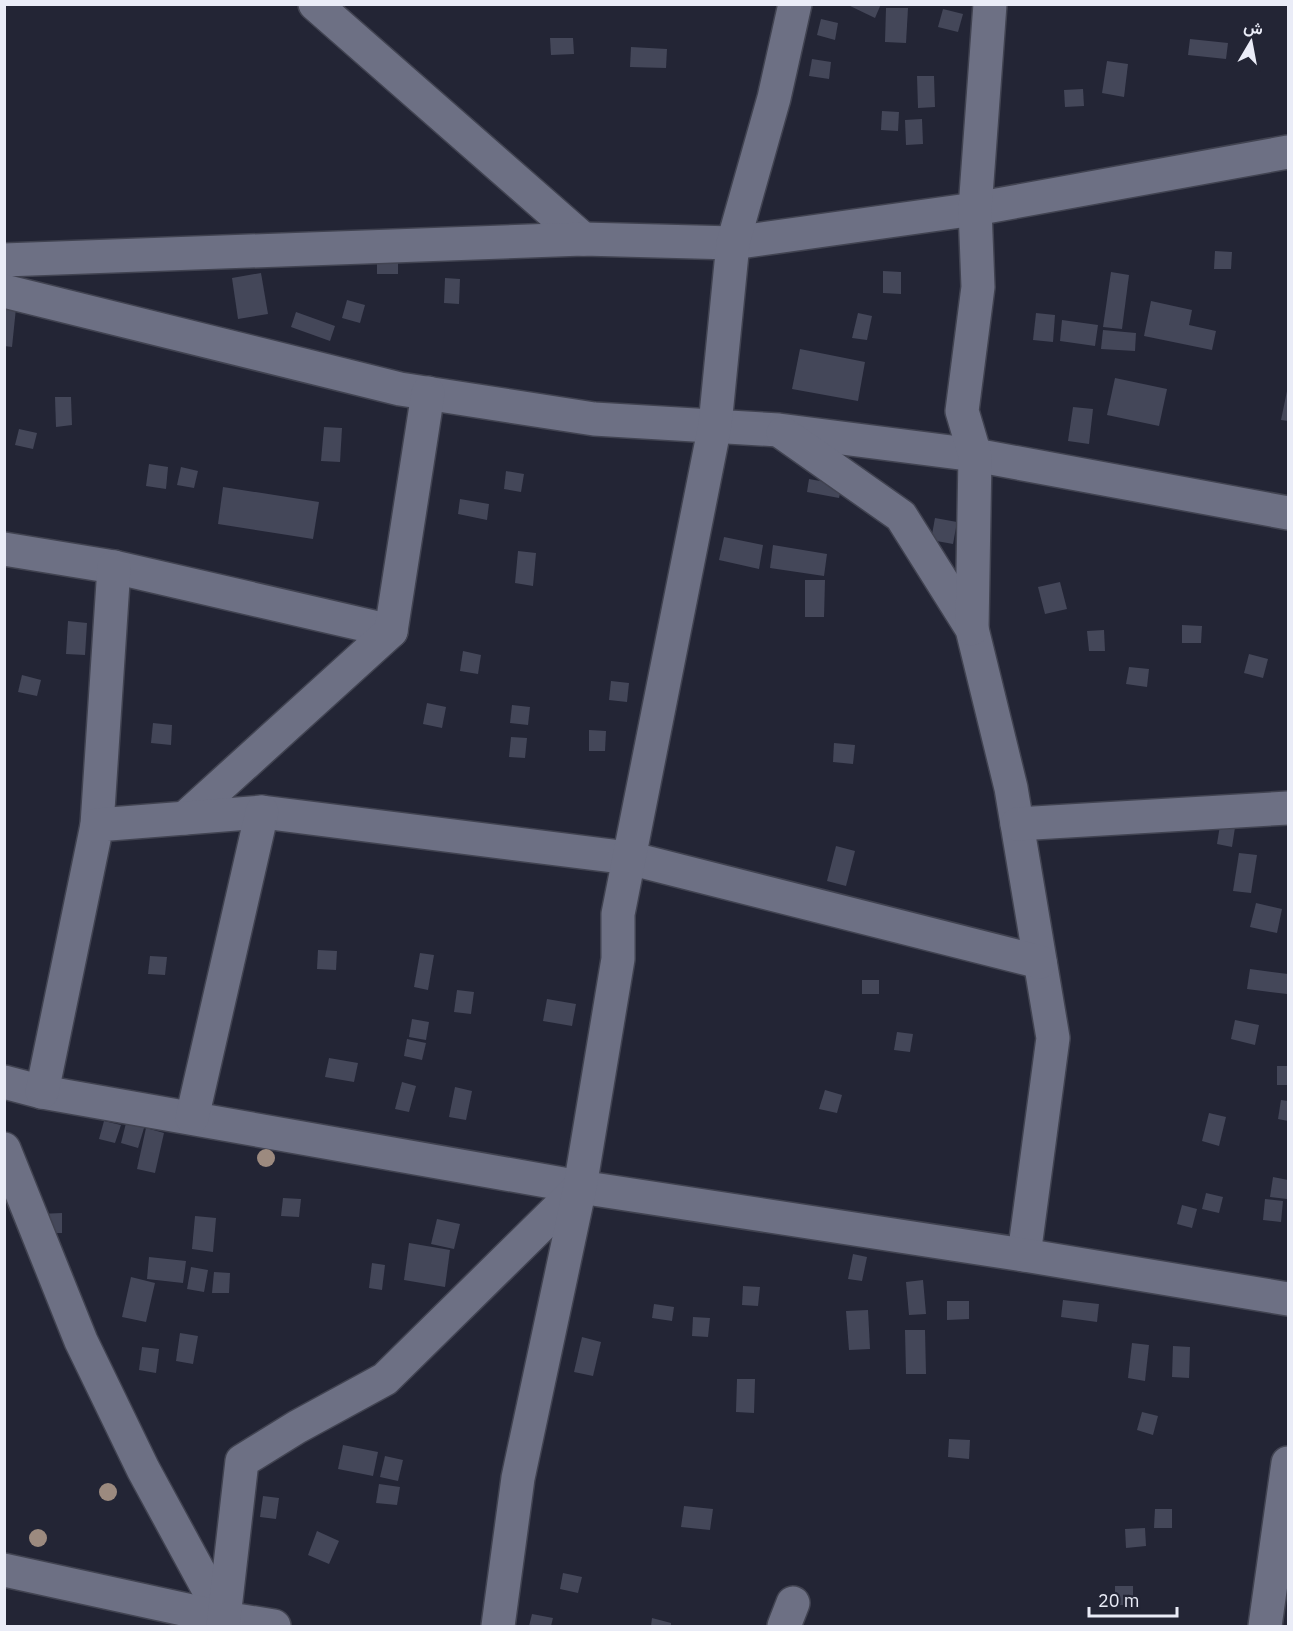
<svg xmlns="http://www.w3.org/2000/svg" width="1293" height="1631" viewBox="0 0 1293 1631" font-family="'IBM Plex Sans',Vazirmatn,sans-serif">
	<rect width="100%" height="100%" fill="#232535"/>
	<g fill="#444759">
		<path d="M846,4h35l-6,14z"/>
		<path d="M886,8h22l-2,35 -21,-1z"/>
		<path d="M943,9l20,5 -5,18 -20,-5z"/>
		<path d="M821,19l17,4 -3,17 -18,-5z"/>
		<path d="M550,38h23l1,16 -23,1z"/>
		<path d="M1190,39l38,4 -2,16 -38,-4z"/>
		<path d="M631,47l36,2 -1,19 -36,-1z"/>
		<path d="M812,59l19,3 -2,17 -20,-3z"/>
		<path d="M1107,61l21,3 -4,33 -22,-4z"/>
		<path d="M917,76h17l1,31 -17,1z"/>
		<path d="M1083,89l1,17 -19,1 -1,-17z"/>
		<path d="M882,111l17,1 -1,19 -17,-1z"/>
		<path d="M922,119l1,25 -17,1 -1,-25z"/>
		<path d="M1215,251l17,1 -1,17h-17z"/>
		<rect x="377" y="253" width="21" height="21"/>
		<path d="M883,271l18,1v22l-18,-1z"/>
		<path d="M1111,272l18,3 -7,54 -19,-2z"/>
		<path d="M261,273l7,41 -30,5 -6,-41z"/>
		<path d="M445,278l15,1 -1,25 -15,-1z"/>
		<path d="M347,300l18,5 -5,18 -18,-5z"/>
		<path d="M1151,301l41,9 -3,15 27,6 -4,19 -68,-14z"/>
		<path d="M4,307l12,1 -4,39 -8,-1z"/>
		<path d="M296,312l39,14 -5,15 -39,-14z"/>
		<path d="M858,313l14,3 -5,24 -15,-2z"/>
		<path d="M1036,313l19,2 -2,27 -20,-2z"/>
		<path d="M1062,320l36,5 -3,21 -35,-5z"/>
		<path d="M1103,330l33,3 -1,18 -34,-2z"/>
		<path d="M800,349l65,13 -7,39 -66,-12z"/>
		<path d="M1115,378l52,11 -8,37 -52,-11z"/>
		<path d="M1287,391h1v30l-7,-1z"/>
		<path d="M55,397h16l1,28 -16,2z"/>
		<path d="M1073,407l20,2 -4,35 -21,-3z"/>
		<path d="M324,427l18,1 -2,34 -19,-1z"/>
		<path d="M19,429l18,4 -4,16 -18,-4z"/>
		<path d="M149,464l19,3 -2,22 -20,-3z"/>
		<path d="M181,467l17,4 -4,17 -17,-3z"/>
		<path d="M506,471l18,3 -3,18 -17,-3z"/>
		<path d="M809,479l33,6 -3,13 -32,-6z"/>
		<path d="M223,487l96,15 -6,37 -95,-15z"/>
		<path d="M460,499l29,5 -2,16 -29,-6z"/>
		<path d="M935,518l22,4 -4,22 -22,-4z"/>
		<path d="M724,537l39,8 -4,24 -40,-9z"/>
		<path d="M773,545l54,9 -3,22 -54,-8z"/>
		<path d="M518,551l18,2 -3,33 -18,-3z"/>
		<path d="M805,580h20l-1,37h-19z"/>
		<path d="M1060,582l7,27 -22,5 -7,-27z"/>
		<path d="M68,621l19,2 -2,32 -19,-1z"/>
		<path d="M1182,625l20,1 -1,17h-19z"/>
		<path d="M1104,630l1,21h-16l-2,-20z"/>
		<path d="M463,651l18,4 -3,19 -18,-3z"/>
		<path d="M1249,654l19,5 -5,19 -19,-5z"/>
		<path d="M1129,667l20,2 -2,18 -21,-3z"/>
		<path d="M22,675l19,5 -4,16 -19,-4z"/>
		<path d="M611,681l18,2 -2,19 -18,-2z"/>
		<path d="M427,703l19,4 -4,21 -19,-4z"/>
		<path d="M512,705l18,2 -2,18 -18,-2z"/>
		<path d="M153,723l19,2 -1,20 -20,-2z"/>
		<path d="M589,730l17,1 -1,20h-16z"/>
		<path d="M511,737l16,1 -2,20 -16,-1z"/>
		<path d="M834,743l21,2 -2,19 -20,-2z"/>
		<path d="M1221,819l15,2 -4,26 -15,-3z"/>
		<path d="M836,846l19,5 -9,35 -19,-5z"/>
		<path d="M1239,853l18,2 -6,38 -18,-2z"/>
		<path d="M1256,903l26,6 -5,24 -27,-6z"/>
		<path d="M318,950l19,1 -1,19 -19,-1z"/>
		<path d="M420,953l14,2 -6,35 -14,-3z"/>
		<path d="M150,956l17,1 -2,18 -17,-1z"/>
		<path d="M1250,969l38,5 -1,20 -40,-5z"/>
		<rect x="862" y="980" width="17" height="14"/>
		<path d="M457,990l17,2 -3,22 -17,-2z"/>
		<path d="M547,999l29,5 -4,22 -29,-5z"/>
		<path d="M412,1019l17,3 -3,18 -17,-3z"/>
		<path d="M1235,1020l24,5 -4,20 -24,-6z"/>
		<path d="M897,1032l16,2 -3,18 -16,-2z"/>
		<path d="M407,1039l19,4 -4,17 -18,-4z"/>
		<path d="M329,1058l29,5 -4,19 -29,-5z"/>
		<rect x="1277" y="1066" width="11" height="19"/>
		<path d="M402,1082l14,4 -7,26 -14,-3z"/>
		<path d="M455,1087l17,4 -6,29 -17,-3z"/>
		<path d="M825,1090l17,5 -5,18 -18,-4z"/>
		<path d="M1281,1100l7,1v20l-10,-2z"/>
		<path d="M1209,1113l17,4 -7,29 -17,-5z"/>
		<path d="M104,1121l17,4 -6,18 -16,-4z"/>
		<path d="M126,1123l18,5 -6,20 -17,-5z"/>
		<path d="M146,1128l18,5 -9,40 -18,-4z"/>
		<path d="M1273,1177l15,3 -1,19 -17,-2z"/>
		<path d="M1206,1193l17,4 -4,16 -17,-4z"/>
		<path d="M283,1198l18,1 -2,18 -18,-1z"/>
		<path d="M1265,1199l18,2 -2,21 -18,-2z"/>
		<path d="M1182,1205l15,4 -5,19 -15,-4z"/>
		<path d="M62,1213v20h-23v-19z"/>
		<path d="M195,1216l21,2 -3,34 -21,-3z"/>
		<path d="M437,1219l23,5 -6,25 -23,-5z"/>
		<path d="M409,1243l41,7 -5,37 -41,-7z"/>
		<path d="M853,1254l14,3 -5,24 -14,-2z"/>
		<path d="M149,1257l37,4 -3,22 -36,-4z"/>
		<path d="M372,1263l13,2 -3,25 -13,-2z"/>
		<path d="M191,1267l17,3 -4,22 -17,-3z"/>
		<path d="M214,1272l16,1 -1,20h-17z"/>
		<path d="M131,1277l24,6 -9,39 -24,-5z"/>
		<path d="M923,1280l3,34 -17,1 -3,-33z"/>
		<path d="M743,1286l17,1 -2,19 -16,-1z"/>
		<path d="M1063,1300l36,4 -2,18 -36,-5z"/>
		<path d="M947,1301h22v18l-22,1z"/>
		<path d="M654,1304l20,3 -2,14 -20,-3z"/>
		<path d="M868,1310l2,39 -21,1 -3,-39z"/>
		<path d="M693,1317l17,1 -2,19 -16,-1z"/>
		<path d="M905,1330h20l1,44h-20z"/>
		<path d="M180,1333l18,3 -5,28 -17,-3z"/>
		<path d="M582,1337l19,5 -8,34 -19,-4z"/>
		<path d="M1132,1343l17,2 -4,36 -17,-3z"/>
		<path d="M1173,1346l17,1 -1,31 -17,-1z"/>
		<path d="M142,1347l17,2 -3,24 -17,-3z"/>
		<path d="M737,1379h18l-1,34 -18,-1z"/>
		<path d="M1142,1412l16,4 -5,19 -16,-5z"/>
		<path d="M949,1439l21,1 -1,19 -21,-2z"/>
		<path d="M343,1445l35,7 -5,24 -35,-7z"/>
		<path d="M385,1456l18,4 -5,21 -18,-4z"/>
		<path d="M379,1484l21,3 -3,18 -21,-2z"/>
		<path d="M263,1496l16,2 -3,21 -16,-2z"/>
		<path d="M684,1506l29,3 -3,21 -29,-3z"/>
		<path d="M1155,1509h17v19h-18z"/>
		<path d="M1145,1528l1,18 -20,2 -1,-19z"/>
		<path d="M317,1531l22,10 -10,23 -21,-9z"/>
		<path d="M563,1573l19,4 -4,16 -18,-4z"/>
		<rect x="1115" y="1586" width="18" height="19"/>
		<path d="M532,1614l21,4 -2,8h-22z"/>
		<path d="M652,1618l19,5v3h-20z"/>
	</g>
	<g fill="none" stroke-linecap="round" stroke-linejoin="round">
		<defs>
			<g id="minor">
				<path d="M315,4l268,235"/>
				<path d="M4,260l579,-21 150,4 242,-34 313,-57"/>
				<path d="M4,291l396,98 194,30 185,11 196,25 313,58"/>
				<path d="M783,433l118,83 71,113 39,159 42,250 -29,217"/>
				<path d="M4,549l110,18 277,64"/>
				<path d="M972,629l3,-174 -13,-44 16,-124 -3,-78 15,-205"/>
				<path d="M185,818l206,-187 37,-238"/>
				<path d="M1017,824l271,-16"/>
				<path d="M97,825l17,-258"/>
				<path d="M4,1082l38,10 538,95 444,68 264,44"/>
				<path d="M42,1092l55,-267 165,-13 367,46 411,104"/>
				<path d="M192,1118l70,-306"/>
				<path d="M4,1149l77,192 62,128 81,149"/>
				<path d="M4,1570l220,48 50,8"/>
				<path d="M223,1626l19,-165 55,-34 88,-48 195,-192"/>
				<path d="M498,1626l20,-148 62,-291 38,-228v-45l97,-489 18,-182 41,-145 21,-94"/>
				<path d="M784,1626l9,-23"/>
				<path d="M1265,1626l23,-163"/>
			</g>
		</defs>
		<use href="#minor" stroke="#414351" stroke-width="36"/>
		<use href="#minor" stroke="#6d7084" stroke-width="33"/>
	</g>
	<g fill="#9c8a7f">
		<circle cx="266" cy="1158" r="9"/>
		<circle cx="108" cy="1492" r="9"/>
		<circle cx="38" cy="1538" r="9"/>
	</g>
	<rect width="1293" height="1631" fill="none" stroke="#eaecf7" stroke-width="12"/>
	<g transform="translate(1251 42) rotate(10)" stroke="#232535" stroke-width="4.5" paint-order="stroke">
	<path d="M0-4.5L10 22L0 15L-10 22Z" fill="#eaecf7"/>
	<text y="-9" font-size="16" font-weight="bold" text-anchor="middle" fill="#eaecf7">ش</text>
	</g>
	<path d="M1089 1607v9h88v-9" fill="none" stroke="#eaecf7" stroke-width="3"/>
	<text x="1098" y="1607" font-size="18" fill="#eaecf7" stroke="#232535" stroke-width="4.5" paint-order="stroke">20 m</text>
</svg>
